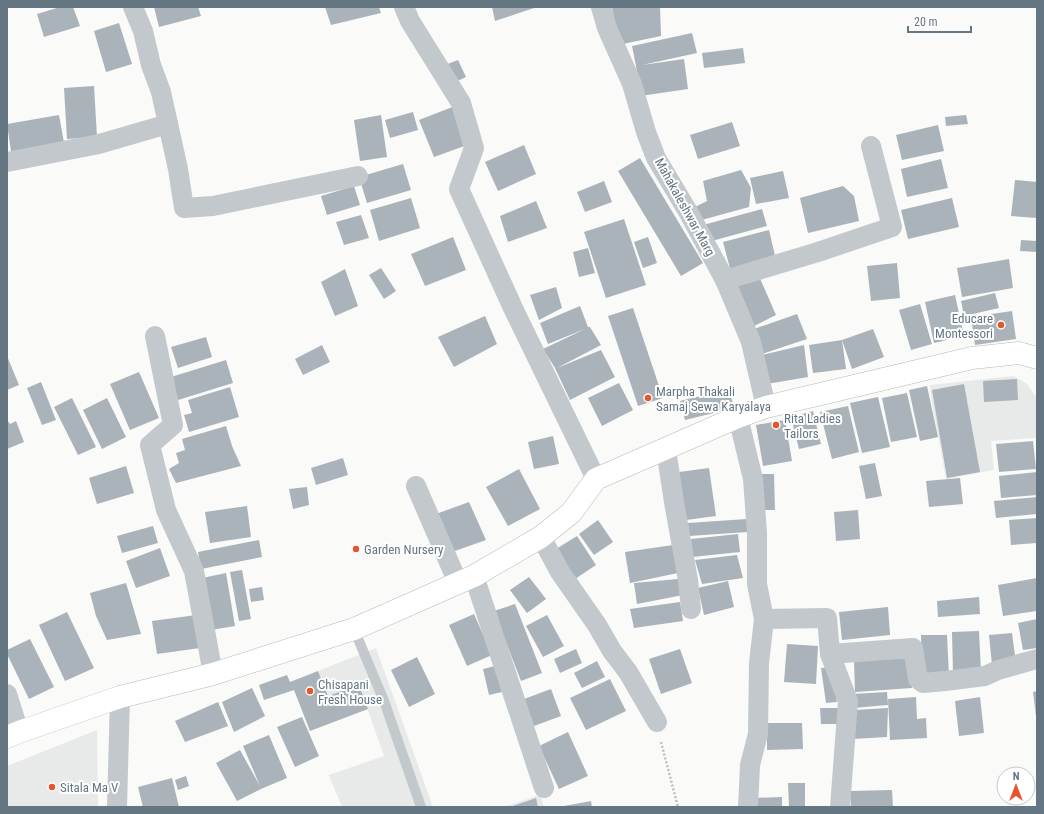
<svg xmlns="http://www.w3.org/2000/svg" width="1044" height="814" viewBox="0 0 1044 814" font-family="'Roboto Condensed',sans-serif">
	<rect width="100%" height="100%" fill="#fafaf8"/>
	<g fill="#e8e9e9">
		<path d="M1014,376l13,8 10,14v40l-46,3 3,29 -48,9 -15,-82 -1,-12z"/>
		<path d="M376,648l57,159h-91l-13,-32 55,-19 -25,-71 -31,11 -10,-25z"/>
		<path d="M97,730l1,77h-91v-41z"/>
		<path d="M540,795l4,12h-41z"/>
	</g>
	<g fill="#aab3b9">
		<path d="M60,7h13l7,19 -36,11 -7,-23z"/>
		<path d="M154,7h44l3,9 -42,11z"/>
		<path d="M325,7h54l2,6 -50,12z"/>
		<path d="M492,7h45l-42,14z"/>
		<path d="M612,7h48l1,29 -43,9z"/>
		<path d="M119,23l13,41 -26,8 -12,-41z"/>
		<path d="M692,33l5,20 -55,12 42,-6 4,30 -48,7 -4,-30 -4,-20z"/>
		<path d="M743,48l2,15 -41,5 -2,-15z"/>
		<path d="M458,60l8,17 -13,6 -8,-18z"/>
		<path d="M94,86l3,51 -30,2 -3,-51z"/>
		<path d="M455,106l15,38 -36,13 -15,-37z"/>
		<path d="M413,112l5,18 -28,8 -5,-18z"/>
		<path d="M59,115l6,33 -53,10 -5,-34z"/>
		<path d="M381,115l6,42 -27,4 -6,-41z"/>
		<path d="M966,115l2,9 -22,2 -1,-9z"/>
		<path d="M732,122l8,24 -42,13 -8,-24z"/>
		<path d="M938,125l6,26 -42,9 -6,-25z"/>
		<path d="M524,145l12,29 -38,17 -13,-29z"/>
		<path d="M640,158l63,105 -22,13 -63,-105z"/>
		<path d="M941,159l7,29 -41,9 -6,-28z"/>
		<path d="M403,164l8,26 -44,13 -8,-26z"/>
		<path d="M741,170l10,18 -2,19 -51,14 -3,-14 12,-6 -4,-20z"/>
		<path d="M783,171l6,27 -33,6 -6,-26z"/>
		<path d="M1015,180l22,2v36l-26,-2z"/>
		<path d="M604,181l8,21 -27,10 -8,-20z"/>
		<path d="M354,186l6,19 -33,10 -6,-19z"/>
		<path d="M843,186l11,10 5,25 -51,12 -8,-35z"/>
		<path d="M411,198l9,30 -41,13 -9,-31z"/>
		<path d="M952,198l7,29 -51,12 -7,-29z"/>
		<path d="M536,201l11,27 -39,14 -8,-26z"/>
		<path d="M762,209l5,17 -59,16 -5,-17z"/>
		<path d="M361,215l8,23 -25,7 -8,-23z"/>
		<path d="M624,219l22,66 -40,13 -22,-66z"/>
		<path d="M769,230l7,30 -45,12 -8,-30z"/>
		<path d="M453,237l13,33 -41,16 -14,-32z"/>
		<path d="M648,237l9,26 -14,5 -9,-26z"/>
		<path d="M1021,240l16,1v11l-17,-1z"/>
		<path d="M588,248l7,25 -16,4 -6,-25z"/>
		<path d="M1009,259l4,29 -51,9 -5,-29z"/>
		<path d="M897,263l3,35 -29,3 -4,-35z"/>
		<path d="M381,268l15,23 -12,8 -15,-24z"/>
		<path d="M345,269l13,37 -23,10 -14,-34z"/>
		<path d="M758,274l18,41 -22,11 -19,-42z"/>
		<path d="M556,287l6,21 -23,12 -9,-25z"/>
		<path d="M995,293l4,15 -35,8 -3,-15z"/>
		<path d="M955,295l9,41 -30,7 -9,-41z"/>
		<path d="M920,304l12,40 -21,6 -12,-40z"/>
		<path d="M580,306l8,21h2l11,18 -44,23 44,-18 14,27 -45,23 -15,-32 -12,-19 42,-20 -37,15 -8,-21z"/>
		<path d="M633,308l30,90 -25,8 -30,-90z"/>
		<path d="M1012,311l4,28 -41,6 -4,-28z"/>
		<path d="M797,314l10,25 -45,15 -11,-24z"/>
		<path d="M485,316l12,28 -43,23 -16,-30z"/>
		<path d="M873,329l11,28 -32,12 -10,-29 4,29 -33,4 -4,-28 33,-5z"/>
		<path d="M206,337l6,20 -34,11 -7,-21z"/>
		<path d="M322,345l8,17 -27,13 -8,-16z"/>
		<path d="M804,345l4,32 -41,7 -5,-29z"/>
		<path d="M7,356l12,29 -12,5z"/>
		<path d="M226,360l7,23 -55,17 -7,-23z"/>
		<path d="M139,372l20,46 -29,12 -20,-46z"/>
		<path d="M1017,379l1,21 -34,2 -1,-21z"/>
		<path d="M41,382l15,38 -14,5 -15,-37z"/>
		<path d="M619,383l14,27 -31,16 -14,-28z"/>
		<path d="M964,384l16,88 -33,6 -15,-88z"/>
		<path d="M927,386l11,51 -18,4 -11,-51z"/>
		<path d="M230,387l9,30 -50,15 -5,-17 8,-2 -4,-13z"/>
		<path d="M729,389l5,19 -49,12 -5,-19z"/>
		<path d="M907,393l10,44 -26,5 -9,-44z"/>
		<path d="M878,397l12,50 -28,6 -12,-50z"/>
		<path d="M72,398l24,49 -18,8 -24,-48z"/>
		<path d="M107,398l19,39 -24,12 -19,-39z"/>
		<path d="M848,406l11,46 -27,7 -12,-47z"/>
		<path d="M813,411l8,33 -22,5 -8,-32z"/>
		<path d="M7,420l3,4 6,-3 8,21 -17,7z"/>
		<path d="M785,420l7,41 -29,5 -7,-41z"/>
		<path d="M226,426l6,20 9,20 -65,17 -7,-14 10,-6 -3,-10 9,-3 -3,-11z"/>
		<path d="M553,436l6,28 -25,5 -6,-27z"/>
		<path d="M1033,441l3,28 -37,3 -3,-28z"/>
		<path d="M343,458l5,17 -32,10 -5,-17z"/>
		<path d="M875,463l7,33 -16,3 -7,-33z"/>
		<path d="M126,466l8,27 -37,11 -8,-26z"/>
		<path d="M709,468l7,48 -30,4 -7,-48z"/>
		<path d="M519,469l21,40 -32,17 -22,-39z"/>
		<path d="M1037,472v23l-36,3 -2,-22z"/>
		<path d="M762,474h12l1,36h-13z"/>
		<path d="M960,478l3,26 -34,3 -3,-26z"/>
		<path d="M307,487l2,18 -16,4 -4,-20z"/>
		<path d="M1037,497v17l-41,4 -2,-17z"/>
		<path d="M469,502l17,38 -34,12 -16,-38z"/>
		<path d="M247,506l4,31 -41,6 -5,-31z"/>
		<path d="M858,510l2,29 -24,2 -2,-29z"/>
		<path d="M1037,518v25l-26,2 -2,-25z"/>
		<path d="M747,519l1,13 -59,4 -1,-13z"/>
		<path d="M598,520l15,22 -19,13 -15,-21z"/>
		<path d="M153,526l5,17 -36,10 -5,-17z"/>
		<path d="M738,534l2,18 -48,5 -1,-18z"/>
		<path d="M577,536l19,29 -21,14 -19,-30z"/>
		<path d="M259,540l3,17 -61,12 -3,-17z"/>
		<path d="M673,545l5,28 -48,10 -5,-31z"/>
		<path d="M160,548l10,28 -34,12 -10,-27z"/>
		<path d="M737,555l6,23 -41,6 -7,-24z"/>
		<path d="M242,570l9,49 -12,2 -9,-49z"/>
		<path d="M226,573l9,53 -24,4 -9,-52z"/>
		<path d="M529,577l17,22 -19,14 -17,-23z"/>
		<path d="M1037,578v33l-34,5 -5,-31z"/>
		<path d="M678,579l5,16 -46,9 -3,-21z"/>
		<path d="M728,581l6,26 -30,8 -6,-27z"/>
		<path d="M126,583l15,51 -34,6 -11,-24 -6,-23z"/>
		<path d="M262,587l2,13 -13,2 -2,-13z"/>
		<path d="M979,597l1,17 -42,3 -1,-16z"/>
		<path d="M680,602l3,19 -49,7 -4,-19z"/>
		<path d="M515,604l27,69 -21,8 -27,-70z"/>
		<path d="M888,607l2,28 -48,5 -3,-28z"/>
		<path d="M67,612l27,56 -29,13 -26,-56z"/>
		<path d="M474,614l18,41 -25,11 -18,-41z"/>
		<path d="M196,615l4,33 -43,6 -5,-33z"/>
		<path d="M547,615l17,31 -21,11 -17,-31z"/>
		<path d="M1037,619v29l-14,2 -5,-27z"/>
		<path d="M979,631l2,41 -28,1 -1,-41z"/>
		<path d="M1012,633l4,30 -24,2 -3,-30z"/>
		<path d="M921,635h26l2,41 -27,1z"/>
		<path d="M30,639l24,48 -25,12 -22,-45v-4z"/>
		<path d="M787,644l31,2 -2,38 -32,-2z"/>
		<path d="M576,649l6,14 -22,10 -6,-14z"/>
		<path d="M680,649l12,34 -31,11 -12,-35z"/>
		<path d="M417,657l18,37 -26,13 -18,-37z"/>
		<path d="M910,658l2,30 -57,4 -1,-31z"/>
		<path d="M597,661l8,16 -23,11 -8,-15z"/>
		<path d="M495,666l7,26 -13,3 -6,-26z"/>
		<path d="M832,667l5,35 -11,1 -5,-35z"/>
		<path d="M318,671l10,25 31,-11 9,24 -58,22 -16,-41 -30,10 -5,-15 28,-10 3,7z"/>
		<path d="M610,679l16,32 -40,19 -16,-32z"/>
		<path d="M252,688l13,28 -31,16 -12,-30z"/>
		<path d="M551,689l10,27 -27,10 -10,-27z"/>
		<path d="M1037,691v25h-1l-3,-24z"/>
		<path d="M887,692l1,13 -35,3 -1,-14z"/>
		<path d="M916,697l1,22 9,-1 1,20 -37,2 -2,-41z"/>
		<path d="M980,697l4,36 -25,3 -4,-35z"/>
		<path d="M218,702l10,24 -43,16 -10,-21z"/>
		<path d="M820,708h21v16h-20z"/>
		<path d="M888,708l-1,29 -34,2 2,-29z"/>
		<path d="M302,717l17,39 -24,11 -18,-40z"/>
		<path d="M767,723h35l1,26 -36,1z"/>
		<path d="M568,732l20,44 -29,13 -20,-43z"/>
		<path d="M269,735l18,43 -26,11 -24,12 -21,-38 24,-13 20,36 -17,-40z"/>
		<path d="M186,776l3,10 -11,4 -3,-10z"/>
		<path d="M172,778l7,29h-36l-5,-20z"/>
		<path d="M788,783h17v24h-16z"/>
		<path d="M892,790l1,17h-42l-1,-16z"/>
		<path d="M782,797v10h-29v-9z"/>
		<path d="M536,798l2,9h-28z"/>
		<path d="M591,801l1,6h-28v-1z"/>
	</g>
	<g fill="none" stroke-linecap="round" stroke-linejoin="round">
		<defs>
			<path id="secondary" d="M7,737l12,-5 101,-35 93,-23 141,-45 120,-53 67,-39 30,-24 25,-34 142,-62 28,-10 206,-49 47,-5 18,5"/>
		</defs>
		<use href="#secondary" stroke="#b3babf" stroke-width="23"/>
		<path stroke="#bbbfc2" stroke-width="2.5" stroke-dasharray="2 2" stroke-linecap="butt" d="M661,742l17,65"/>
		<path stroke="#c3c8cc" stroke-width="10" d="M354,629l30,72 37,106"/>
		<g stroke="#c3c8cc" stroke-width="20">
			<path d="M133,7l10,24 8,34 10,27 17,77 6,39 29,-2 145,-30"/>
			<path d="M404,7l6,14 51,82 13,45 -15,41 54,119 83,171"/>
			<path d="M601,7l6,21 25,56 14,48 10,26 34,57 35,65 26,62 15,65"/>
			<path d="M7,162l92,-18 69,-20"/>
			<path d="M725,280l93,-28 74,-25 -21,-81"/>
			<path d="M155,336l18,89 -23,20 16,65 28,61 19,103"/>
			<path d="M738,417l15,62 4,54v51l7,35 -5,44 -1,71 -8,31 -2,42"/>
			<path d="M666,449l8,53 14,78 3,29"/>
			<path d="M416,486l42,97"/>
			<path d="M541,537l19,35 37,53 15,26 16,21 29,50"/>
			<path d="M474,576l70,212"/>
			<path d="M764,619l63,-1 3,36 83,-6 5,31 5,4 22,-2 40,-5 13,-6 39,-11"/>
			<path d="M830,654l18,47 -8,106"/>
			<path d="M7,694l12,38"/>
			<path d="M117,807l3,-110"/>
		</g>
		<use href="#secondary" stroke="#fff" stroke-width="22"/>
	</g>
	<g fill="#e4572e" stroke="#fff" stroke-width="1.5">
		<circle cx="1001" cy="325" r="4"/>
		<circle cx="648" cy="398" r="4"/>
		<circle cx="776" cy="425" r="4"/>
		<circle cx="356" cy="549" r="4"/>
		<circle cx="310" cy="691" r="4"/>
		<circle cx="52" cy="787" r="4"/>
	</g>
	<g text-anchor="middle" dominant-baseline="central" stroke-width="4" stroke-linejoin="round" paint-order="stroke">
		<g font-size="13" fill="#657683" stroke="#fff">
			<text transform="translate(685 207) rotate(61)">Mahakaleshwar Marg</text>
		</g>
		<g font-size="13" fill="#657683" stroke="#fff" text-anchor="start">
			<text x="993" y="318" text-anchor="end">Educare<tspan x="993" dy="15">Montessori</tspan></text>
			<text x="656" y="391">Marpha Thakali<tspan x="656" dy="15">Samaj Sewa Karyalaya</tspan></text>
			<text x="784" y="418">Rita Ladies<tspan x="784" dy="15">Tailors</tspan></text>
			<text x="364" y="549">Garden Nursery</text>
			<text x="318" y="684">Chisapani<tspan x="318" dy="15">Fresh House</tspan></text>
			<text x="60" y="787">Sitala Ma V</text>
		</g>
	</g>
	<rect width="1044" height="814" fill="none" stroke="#657683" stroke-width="16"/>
	<g transform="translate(1016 786)"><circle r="19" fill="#ffffff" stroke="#c1c8cd"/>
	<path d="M0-3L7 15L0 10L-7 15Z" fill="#e4572e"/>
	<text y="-6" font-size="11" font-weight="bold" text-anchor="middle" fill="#657683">N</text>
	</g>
	<path d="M908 26v6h63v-6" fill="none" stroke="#657683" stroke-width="2"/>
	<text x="914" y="26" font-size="12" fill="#657683" stroke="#ffffff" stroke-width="3" paint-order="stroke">20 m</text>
</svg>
